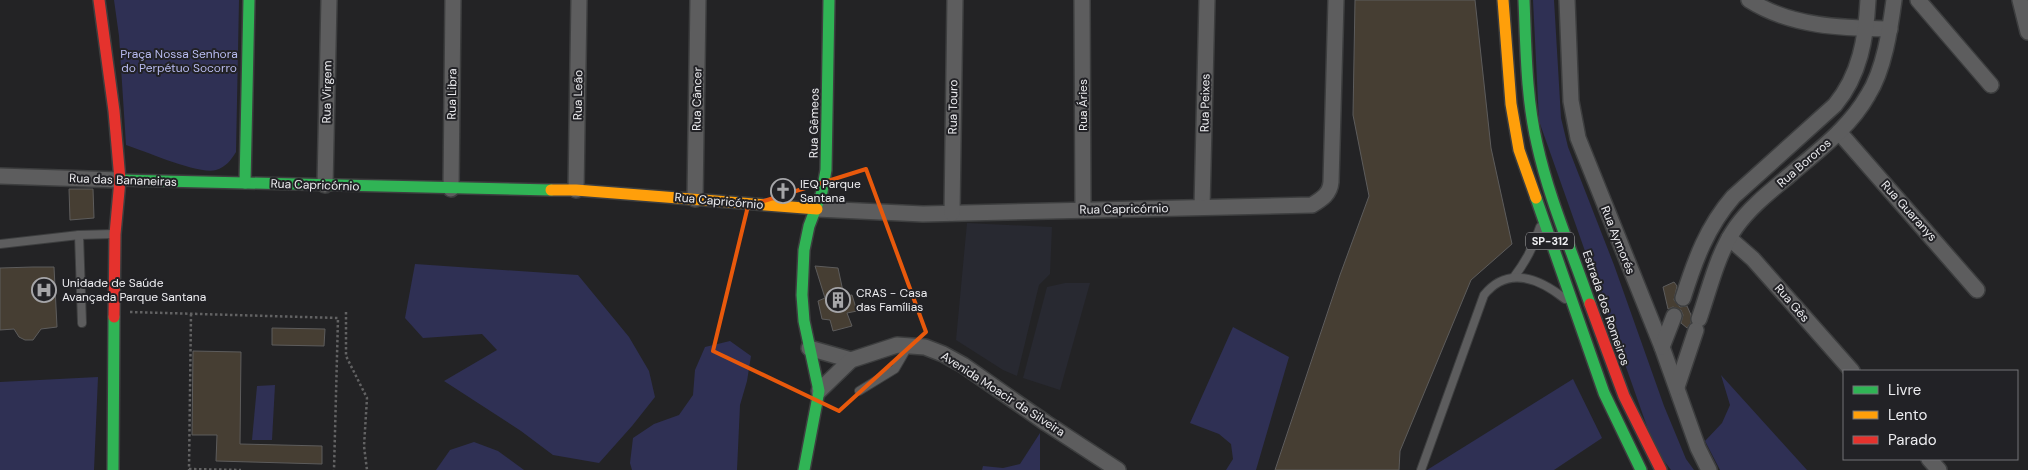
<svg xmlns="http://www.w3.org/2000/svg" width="2028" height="470" viewBox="0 0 2028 470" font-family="'DM Sans',sans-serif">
	<rect width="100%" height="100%" fill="#232325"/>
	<g fill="#282931">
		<path d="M967,223l85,4 -2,47 -11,11 -22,91 -14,-6 -47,-30z"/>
		<path d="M1065,283h25l-30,107 -37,-12 24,-91z"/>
	</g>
	<g fill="#2f3054">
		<path d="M114,0h125l-3,152c-5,8 -10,15 -20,18 -17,5 -71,-19 -90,-25l-7,-109z"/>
		<path d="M1533,0h21l7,118 7,29 46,118 50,141 22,53 8,11h-23l-16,-21 -116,-328z"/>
		<path d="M415,264l163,11 51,62 20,34 6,26 -23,29 -33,37 -46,-8 -32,-24 -77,-50 53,-31 -15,-16 -59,4 -18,-20z"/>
		<path d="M1233,327l56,30 -33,113h-30l7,-11 -2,-15 -12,-10 -29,-11z"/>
		<path d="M730,341l21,15 -4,25 -7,24 -3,65h-105l-2,-7 3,-25 21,-14 25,-9 14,-20 2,-25 10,-23z"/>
		<path d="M1721,375l86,95h-87l-15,-29 17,-18 8,-18z"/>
		<path d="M98,377l-4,93h-94v-88z"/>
		<path d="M1573,379l29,59 -48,32h-127z"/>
		<path d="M275,385l-3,55h-20l5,-54z"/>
		<path d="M1040,433v37h-58l1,-4 20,2 17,-4z"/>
		<path d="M474,442l24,9 26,19h-88l14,-20z"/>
	</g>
	<g fill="#463e33" stroke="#5d5c5c">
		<path d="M1355,0h120l16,148 21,96 -41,36 -71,171 -1,19h-124l65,-195 29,-79 -16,-81z"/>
		<path d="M69,189h24l1,29 -24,2z"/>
		<path d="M815,266l23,2 6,28 8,-1 5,16 -10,2 5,13 -19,5 -3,-11 -8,-1 -4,-18 7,-3z"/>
		<path d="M33,267h21l3,60 -16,2 -8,11h-8l-6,-3 -5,-8 -14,1v-62z"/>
		<path d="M1674,282l3,4 -3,14 6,7 7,-1 4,9v8l-4,5 -6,-5 2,-8 -2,-5 -8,-3 -5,2 -5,-22z"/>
		<path d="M272,328l53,1 -1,17 -52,-1z"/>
		<path d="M193,351l48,1 -1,92 82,2v18l-106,-3 1,-26h-25z"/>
	</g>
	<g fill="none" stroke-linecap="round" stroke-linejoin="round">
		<defs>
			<g id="lane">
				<path d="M79,235l3,88"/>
				<path d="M0,244l79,-9 34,-1"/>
				<path d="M1514,277c12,-16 20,-30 26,-50"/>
				<path d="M859,391l36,-22 14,-24"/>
				<path d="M1421,470l63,-175c24,-30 56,-16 81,4"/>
			</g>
			<g id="street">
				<path d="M1082,0l1,210"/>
				<path d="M1567,0l4,101 7,37 84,209 36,101 11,22"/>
				<path d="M1749,0c42,27 93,28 141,29"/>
				<path d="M1918,0l73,85"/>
				<path d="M2020,0l8,32"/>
				<path d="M1839,132l138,158"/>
				<path d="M0,176l120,4"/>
				<path d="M325,185l4,-185"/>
				<path d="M451,189l2,-189"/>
				<path d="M576,190l3,-190"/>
				<path d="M695,199l3,-199"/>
				<path d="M1202,207l5,-207"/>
				<path d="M817,209l106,5 389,-9c10,-6 18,-11 19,-23l5,-182"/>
				<path d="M952,213l3,-213"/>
				<path d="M1729,238l24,21 99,112"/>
				<path d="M1683,298c12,-38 24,-71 50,-101l102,-92c25,-30 31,-67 33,-105"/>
				<path d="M1699,319c11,-31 18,-65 37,-92 15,-21 36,-37 55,-53 28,-24 59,-47 77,-79 16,-25 22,-65 26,-95"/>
				<path d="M1662,347l12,-31"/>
				<path d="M809,348l42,12"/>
				<path d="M1677,387l19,-57"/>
				<path d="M819,391l32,-31 46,-15 28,2 18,7 20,11 83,58 72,47"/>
				<path d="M1929,459l10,11"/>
			</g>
			<g id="fast">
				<path d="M1524,0c2,48 2,97 13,144 12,55 35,107 53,160"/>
				<path d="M120,180l431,10"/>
				<path d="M245,183l4,-183"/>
				<path d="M1536,198l68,195 37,77"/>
				<path d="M113,470l1,-153"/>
				<path d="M804,470l15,-79 -15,-70 -2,-26 2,-45 5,-24 13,-34 4,-22 3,-170"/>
			</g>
			<g id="slow">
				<path d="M1503,0l8,104 8,46 17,48"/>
				<path d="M551,190h25l241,19"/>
			</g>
			<g id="jam">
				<path d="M99,0l15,111 6,69 -5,54 -1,83"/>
				<path d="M1590,304l34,92 37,74"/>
			</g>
		</defs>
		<use href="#lane" stroke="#3d3e3f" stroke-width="10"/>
		<use href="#street" stroke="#3d3e3f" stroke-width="18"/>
		<use href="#fast" stroke="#3d3e3f" stroke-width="14"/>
		<use href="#slow" stroke="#3d3e3f" stroke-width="14"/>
		<use href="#jam" stroke="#3d3e3f" stroke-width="14"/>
		<g stroke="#626263" stroke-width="2.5" stroke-dasharray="2.5 2.5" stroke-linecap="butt">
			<path d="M130,312l208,6 -4,152"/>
			<path d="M346,312v44l21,42 -3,48 3,24"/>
			<path d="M191,314l-2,155 52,1"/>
		</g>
		<use href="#lane" stroke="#5d5d5e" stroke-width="8"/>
		<use href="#street" stroke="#5d5d5e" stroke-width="15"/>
		<use href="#fast" stroke="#30b455" stroke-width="11"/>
		<use href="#slow" stroke="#ff9f0a" stroke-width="11"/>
		<use href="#jam" stroke="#e5322d" stroke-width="11"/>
	</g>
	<path fill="none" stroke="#e8590c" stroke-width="4" stroke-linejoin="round" d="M866,169l60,163 -87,79 -126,-60 35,-145z"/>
	<defs>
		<symbol id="church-ring" viewBox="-11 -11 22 22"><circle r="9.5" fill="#222226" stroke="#a6a6a9" stroke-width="1.5"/><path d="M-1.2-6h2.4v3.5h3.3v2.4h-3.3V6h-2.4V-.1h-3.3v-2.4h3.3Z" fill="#a6a6a9"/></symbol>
		<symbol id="hospital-ring" viewBox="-11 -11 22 22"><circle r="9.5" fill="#222226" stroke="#a6a6a9" stroke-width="1.5"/><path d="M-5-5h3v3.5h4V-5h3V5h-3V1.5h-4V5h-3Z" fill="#a6a6a9"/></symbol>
		<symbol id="building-ring" viewBox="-11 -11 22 22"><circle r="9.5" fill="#222226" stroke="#a6a6a9" stroke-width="1.5"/><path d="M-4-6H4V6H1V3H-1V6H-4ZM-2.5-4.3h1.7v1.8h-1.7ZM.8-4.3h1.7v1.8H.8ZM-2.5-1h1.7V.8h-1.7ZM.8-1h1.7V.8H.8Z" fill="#a6a6a9"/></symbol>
	</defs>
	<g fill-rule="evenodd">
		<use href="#church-ring" x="769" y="177" width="28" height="28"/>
		<use href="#hospital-ring" x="30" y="276" width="28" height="28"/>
		<use href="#building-ring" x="824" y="286" width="28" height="28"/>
	</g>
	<g text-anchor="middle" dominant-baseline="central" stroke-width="4" stroke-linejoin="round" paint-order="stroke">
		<rect fill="#222226" stroke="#b0b0b3" stroke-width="1" x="1526" y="232.5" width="48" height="17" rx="4"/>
		<g font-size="11" font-weight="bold" fill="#ededf0">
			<text x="1550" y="241">SP-312</text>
		</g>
		<g font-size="12" fill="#b9bcf1" stroke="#222226">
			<text x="179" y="54">Praça Nossa Senhora<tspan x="179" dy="14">do Perpétuo Socorro</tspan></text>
		</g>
		<g font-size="12" fill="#ededf0" stroke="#222226">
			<text transform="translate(327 92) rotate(-89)">Rua Virgem</text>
			<text transform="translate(452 94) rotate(-89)">Rua Libra</text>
			<text transform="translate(578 95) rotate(-89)">Rua Leão</text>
			<text transform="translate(697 99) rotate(-89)">Rua Câncer</text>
			<text transform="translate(1205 103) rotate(-89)">Rua Peixes</text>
			<text transform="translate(1083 105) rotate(-90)">Rua Áries</text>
			<text transform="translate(953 107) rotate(-89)">Rua Touro</text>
			<text transform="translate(814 123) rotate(-89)">Rua Gêmeos</text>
			<text transform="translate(1804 163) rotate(-41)">Rua Bororos</text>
			<text transform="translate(123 180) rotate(2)">Rua das Bananeiras</text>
			<text transform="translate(315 185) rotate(2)">Rua Capricórnio</text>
			<text transform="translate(719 201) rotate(5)">Rua Capricórnio</text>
			<text transform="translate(1124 209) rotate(-1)">Rua Capricórnio</text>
			<text transform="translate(1909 211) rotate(48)">Rua Guaranys</text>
			<text transform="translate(1618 240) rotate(68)">Rua Aymorés</text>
			<text transform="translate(1792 303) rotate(49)">Rua Gês</text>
			<text transform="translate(1606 308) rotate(71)">Estrada dos Romeiros</text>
			<text transform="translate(1003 394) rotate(33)">Avenida Moacir da Silveira</text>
		</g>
		<g font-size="12" fill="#ededf0" stroke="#222226" text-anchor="start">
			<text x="800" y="184">IEQ Parque<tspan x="800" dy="14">Santana</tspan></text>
			<text x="62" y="283">Unidade de Saúde<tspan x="62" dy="14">Avançada Parque Santana</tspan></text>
			<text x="856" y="293">CRAS - Casa<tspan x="856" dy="14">das Famílias</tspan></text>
		</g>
	</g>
	<rect x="1843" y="370" width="175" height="90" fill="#222226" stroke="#737377"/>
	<rect x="1853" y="386" width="25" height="8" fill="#30b455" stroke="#737377"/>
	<text x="1888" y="395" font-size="15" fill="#ededf0">Livre</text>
	<rect x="1853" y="411" width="25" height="8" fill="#ff9f0a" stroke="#737377"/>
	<text x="1888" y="420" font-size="15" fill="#ededf0">Lento</text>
	<rect x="1853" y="436" width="25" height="8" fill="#e5322d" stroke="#737377"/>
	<text x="1888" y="445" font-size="15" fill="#ededf0">Parado</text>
</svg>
